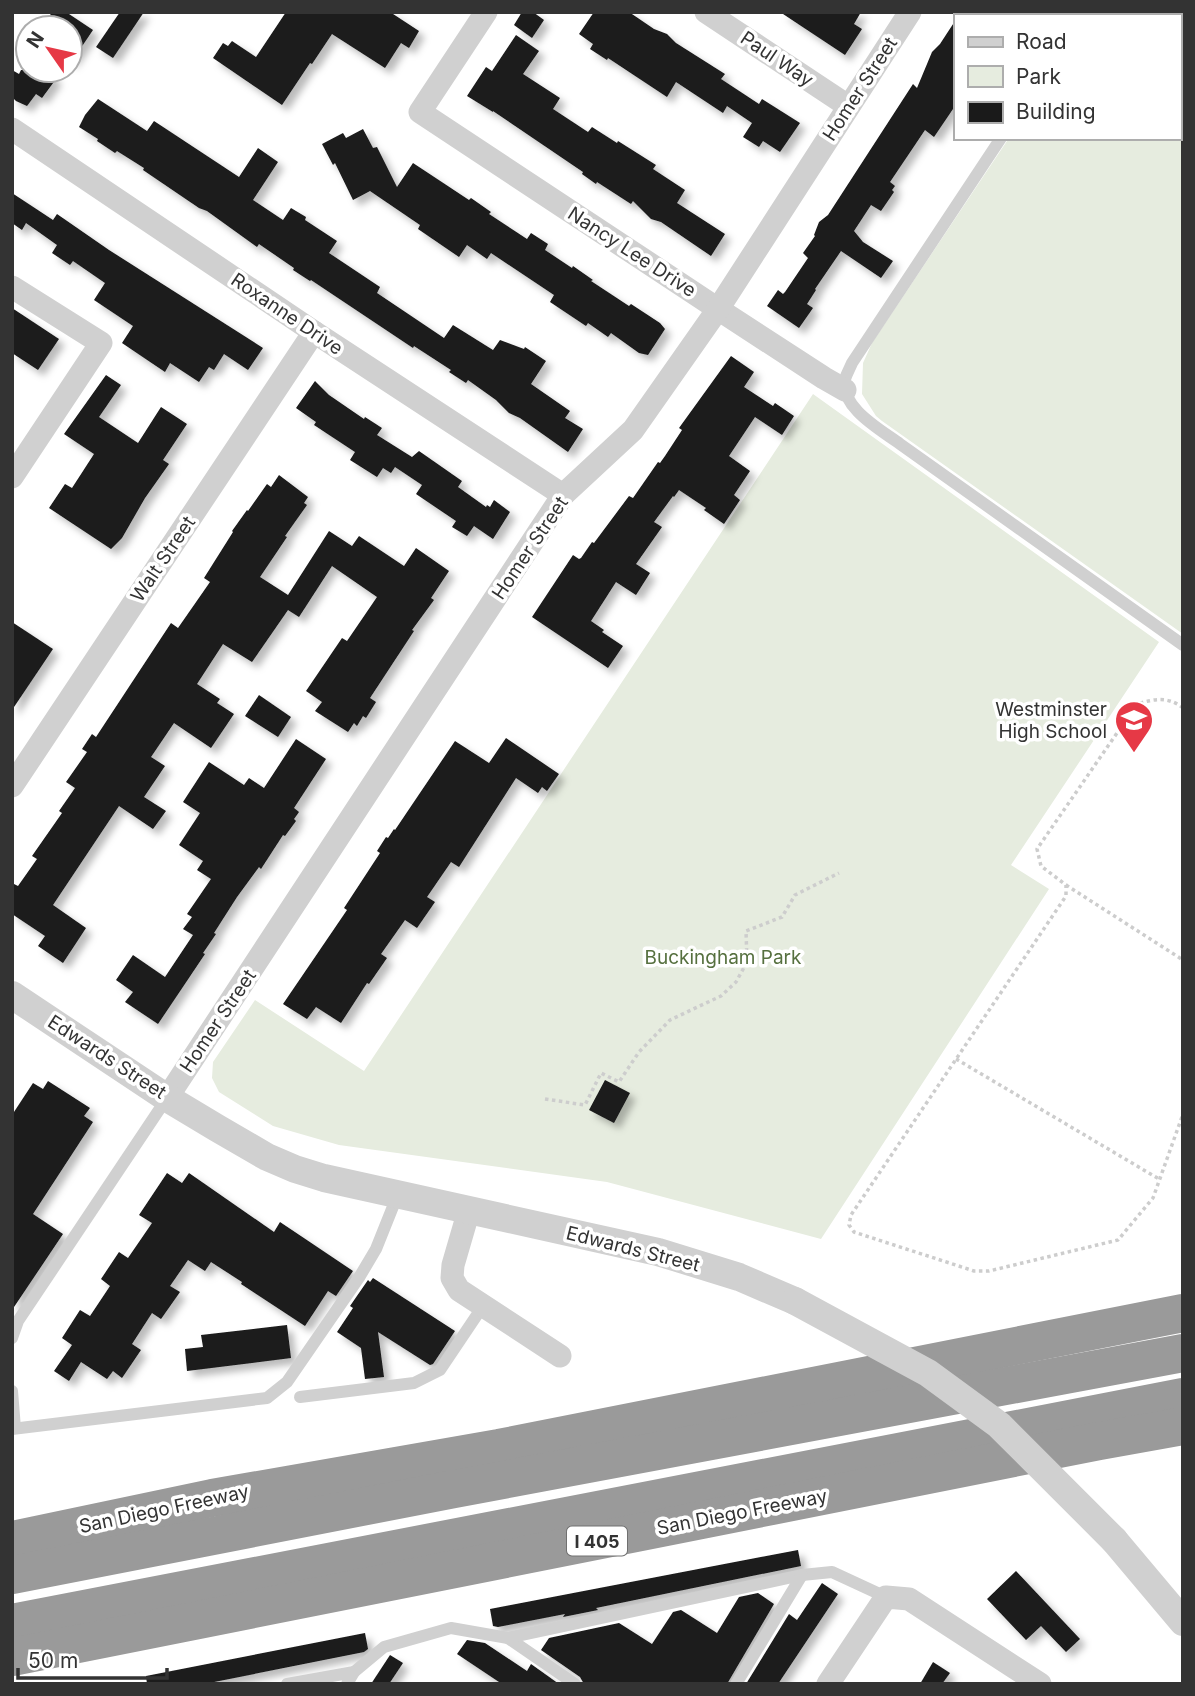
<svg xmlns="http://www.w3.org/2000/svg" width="1195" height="1696" viewBox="0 0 1195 1696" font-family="Inter,sans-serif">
	<defs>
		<filter id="shadow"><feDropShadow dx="6" dy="6" stdDeviation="3.5" flood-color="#0004"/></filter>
	</defs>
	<rect width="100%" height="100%" fill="#fff"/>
	<g fill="#e6ecdf">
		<path d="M1092,12h91v622l-301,-213 -6,-5 -14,-22 1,-31 9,-20 137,-205h170v-122h-89z"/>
		<path d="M813,394l346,248 -148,223 38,24 -228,350 -214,-57 -268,-37 -66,-19 -54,-34 -7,-14 1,-16 42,-62 109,71z"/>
	</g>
	<g fill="#1a1a1a" filter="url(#shadow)">
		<path d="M52,12h14l27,18 -23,34v-36h-28z"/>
		<path d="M120,12h24l-31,46 -17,-11z"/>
		<path d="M286,12h104l29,19 -10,17 -8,-5 -16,25 -53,-34 -20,30 -2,-1 -28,42 -69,-47 10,-15 5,3 4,-5 24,16z"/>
		<path d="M522,12h11l11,8 -12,18 -18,-13z"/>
		<path d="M594,12h35l25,17 13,5 9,9 49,31 -4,5 38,25 3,-5 38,24 -20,29 -17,-11 -4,6 -16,-10 9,-14 -25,-17 -4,7 -47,-31 -9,15 -59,-39 -1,2 -17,-11 3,-5 -14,-10z"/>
		<path d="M780,12h81l-7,12 8,5 -17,26z"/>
		<path d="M955,21v85l-21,31 -9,-7 -35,52 5,4 -3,4 2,2 -13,19 -10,-6 -17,26 9,11 30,19 -12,17 -40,-27 -26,38 1,1 -9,14 6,4 -14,20 -32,-22 11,-16 5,4 2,-2 23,-34 -5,-5 12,-17 -1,-1 5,-13 9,-7 85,-131 4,4 15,-36 8,-8z"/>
		<path d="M516,35l23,16 -16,23 37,24 -7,11 35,23 4,-5 25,16 1,-2 38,24 -3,4 32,21 -8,13 48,31 -14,22 -50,-34 -10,-3 -18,-18 -2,3 -34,-22 -1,2 -14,-10 1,-2 -90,-61v1l-26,-16 19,-29 6,4z"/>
		<path d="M12,70l7,4 2,-4h26l9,9 -14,19 -6,-4 -9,12 -11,-5 -4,-4z"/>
		<path d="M98,99l49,32 7,-10 85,56 19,-29 20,14 -25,38 30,20 8,-12 15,9 -1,3 32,21 -8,12 51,34 -3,6 67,45 9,-13 40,25 7,-10 24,9 1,-2 21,14 -15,23 39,27 -5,7 18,11 -15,23 -48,-34 -11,-5 -13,-13 -28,-20 -2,3 -17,-11 2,-2 -37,-24 -1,2 -102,-68 -1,1 -17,-11 1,-2 -35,-24 -2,3 -50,-36 -8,-3 -56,-38 1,-2 -27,-17 -2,2 -18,-12 1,-2 -19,-12 6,-12z"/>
		<path d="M363,129l10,19 4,-1 20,40 16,-24 56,37 2,-2 20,14 -2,2 38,25 4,-6 17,11 -3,6 27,18 1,-2 20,14 -2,1 38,25 2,-2 29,19 5,6 -17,26 -9,-2 -28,-20 -3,4 -20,-14 -2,3 -36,-24 4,-7 -63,-42 -4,6 -20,-14 -8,12 -41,-28 2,-4 -50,-34 -17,9 -18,-37 -2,2 -11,-21 21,-11 3,5z"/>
		<path d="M12,193l41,27 4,-6 52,36 154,98 -15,22 -24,-16 -10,16 -5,-3 -10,15 -29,-19 -5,9 -43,-29 11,-17 -39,-26 11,-17 -32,-22 -3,4 -18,-12 5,-8 -31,-22 -4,7 -10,-7z"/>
		<path d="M12,308l47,31 -21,31 -26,-17z"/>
		<path d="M731,356l23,16 -10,15 29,19 2,-3 19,13 -12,19 -27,-18 -26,39 21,15 -16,24 6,5 -16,24 -20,-14 2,-2 -27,-18 -5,7 -1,-1 -19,26 8,5 -26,37 14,9 -14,22 -20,-13 -25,39 13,9 -2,2 21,14 -15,22 -76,-51 41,-62 6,4 2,-1 11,-16 2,1 35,-47 4,2 25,-36 2,1 5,-7 17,-26 -3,-2z"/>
		<path d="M106,375l15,10 -22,32 39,26 23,-36 26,17 -24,36 6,4 -24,34 -23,40 -11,11 -62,-41 16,-24 7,4 22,-34 -30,-20z"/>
		<path d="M315,381l14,14 35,24 1,-2 17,11 -5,7 35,22 7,-6 43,30 -4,6 28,20 1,-2 3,2 4,-7 16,12 -17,27 -19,-13 -7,10 -15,-9 4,-6 -40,-27 6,-9 -27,-18 -4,6 -8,-5 -6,9 -27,-17 5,-8 -41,-27 2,-3 -20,-14z"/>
		<path d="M279,475l29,22 -4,6 3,2 -22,31 2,1 -27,40 28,18 41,-64 23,15 7,-10 45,30 12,-18 33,23 -18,27 3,2 -22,30 2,1 -44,67 6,4 -10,16 -3,-2 -6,10 -3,-3 -6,9 -33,-21 7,-9 -16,-11 36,-53 5,3 30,-44 -45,-31 -33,51 -11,-7 -36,52 -29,-18 -26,40 23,15 -3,4 17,11 -23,34 -37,-25 -23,34 14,9 -21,31 22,14 -13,18 -34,-23 -66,99 33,23 -23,35 -25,-17 7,-10 -33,-22v-31l6,3 19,-27 -5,-3 30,-43 -3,-2 16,-23 -9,-6 21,-30 -5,-3 10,-15 4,3 75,-114 7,5 32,-46 -6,-4 29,-46 -1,-1 15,-21 1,1 19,-27 4,3z"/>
		<path d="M12,622l41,27 -41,61z"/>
		<path d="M259,695l32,22 -13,20 -33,-21z"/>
		<path d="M506,738l53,36 -12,17 -5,-4 -4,6 -22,-15 -57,89 -8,-5 -24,35 8,5 -18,26 -12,-8 -24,34 6,4 -18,26 -2,-1 -26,40 -25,-16 -9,12 -24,-15 64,-94 -3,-2 36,-55 -3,-2 9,-14 2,1 6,-9 1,1 60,-89 34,22z"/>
		<path d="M296,739l30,20 -32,49 5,4 -5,7 2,2 -11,15 -2,-1 -22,34 -2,-2 -22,30 -23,36 2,1 -13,19 2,1 -47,70 -33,-22 8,-10 -17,-12 17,-25 32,22 28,-42 -10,-6 9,-12 -5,-3 24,-35 -14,-9 6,-9 -24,-16 21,-32 -17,-11 26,-40 35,23 5,-7 15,10z"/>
		<path d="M605,1080l25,13 -16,30 -25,-13z"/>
		<path d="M48,1081l42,27 -6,8 9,6 -60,92 30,20 -51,76v-195l21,-32 10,6z"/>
		<path d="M167,1173l15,10 7,-10 85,59 6,-10 73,49 -17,25 -8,-5 -23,35 -64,-42 1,-2 -31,-20 -6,9 -17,-11 -18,26 10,6 -19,27 -9,-6 -20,31 9,6 -19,28 -9,-7 -6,8 -26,-17 -12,19 -15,-10 18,-26 -10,-7 18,-28 10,6 20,-30 -9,-7 18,-27 9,6 24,-35 -13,-8z"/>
		<path d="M373,1278l82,53 -22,33 -3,1 -52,-33 6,45 -19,2 -4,-31 -24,-16 16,-24 -3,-2 18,-26 2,2z"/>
		<path d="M287,1325l4,33 -104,13 -2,-22 18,-2 -2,-12z"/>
		<path d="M798,1550l3,16 -205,42 2,2 -35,7 2,-3 -67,13 -5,-1 -3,-17z"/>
		<path d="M1016,1571l64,68 -14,13 -25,-26 -15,14 -39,-41z"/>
		<path d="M822,1583l16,11 -60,90h-32l43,-70 8,6z"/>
		<path d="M758,1593l16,11 -47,80h-143l-4,-7 -39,-27 8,-12 70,-15 33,21 21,-32 8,-2 36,23 22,-36z"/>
		<path d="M365,1633l3,16 -4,3 -160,32h-57l-1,-8z"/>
		<path d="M467,1640l18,3 42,28 4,-7 28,20h-57l-45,-30z"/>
		<path d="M390,1655l13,8 -14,21h-18z"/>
		<path d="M933,1662l17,11 -8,11h-22z"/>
	</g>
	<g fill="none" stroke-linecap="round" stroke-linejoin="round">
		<g stroke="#cdcdcd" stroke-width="3.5" stroke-dasharray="3.5 3.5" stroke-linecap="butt">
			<path d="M1183,708c-15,-12 -29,-9 -46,-4l-100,145 4,17 25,19v11l-215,319 -2,10 5,7 120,39h15l129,-31 35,-42 30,-84"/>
			<path d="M1066,885l117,75"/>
			<path d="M956,1059l203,120"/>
			<path d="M545,1099l40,6 16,-32 18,9 20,-30 31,-32 51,-24 15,-14 11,-20 -1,-31 36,-14 13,-22 44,-22"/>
		</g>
		<g stroke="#d0d0d0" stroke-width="12">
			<path d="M1083,16l2,-4"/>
			<path d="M1001,138l-149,225c-2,5 -5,10 -7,16 -6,28 36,51 55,65l283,201"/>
			<path d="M12,1338l6,-17 149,-223"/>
			<path d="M12,1391l3,37"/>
			<path d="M300,1397l114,-14 26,-13 43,-64"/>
			<path d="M12,1429l255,-31 20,-16 73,-106 16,-27 22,-55"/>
			<path d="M508,1638l67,46"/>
			<path d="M354,1672l30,-25 67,-19 57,10 294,-63 30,-3 54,25"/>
			<path d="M287,1684l67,-12 -7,12"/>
			<path d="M736,1684l66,-109"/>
		</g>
		<g stroke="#d0d0d0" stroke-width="23">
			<path d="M486,12l-66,100 298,197 106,69 21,12"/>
			<path d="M706,12l142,94"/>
			<path d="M12,129l302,203 249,163"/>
			<path d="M12,287l89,56 -89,134"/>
			<path d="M12,786l302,-454"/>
			<path d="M167,1098l396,-603 70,-65 85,-121 192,-297"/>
			<path d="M469,1210l-16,55 -1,13 7,12 101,66"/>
			<path d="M828,1684l58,-87 23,2 131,85"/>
		</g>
		<g stroke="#d0d0d0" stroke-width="28">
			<path d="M12,995l155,103 50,30 50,29 28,12 29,9 334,74 81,25 56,24"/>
			<path d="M1114,1540l69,82"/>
		</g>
		<g stroke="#9a9a9a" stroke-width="38">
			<path d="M12,1540l200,-42 287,-50 684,-135"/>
			<path d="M12,1575l442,-86 729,-136"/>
			<path d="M12,1623l1171,-226"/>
			<path d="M12,1657l1087,-216 84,-15"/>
		</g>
		<path stroke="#d0d0d0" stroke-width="28" d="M795,1301l133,72 71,52 115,115"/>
	</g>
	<defs>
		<symbol id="school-pin" viewBox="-11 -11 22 30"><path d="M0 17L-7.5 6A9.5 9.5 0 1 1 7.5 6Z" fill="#e63946" stroke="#fff"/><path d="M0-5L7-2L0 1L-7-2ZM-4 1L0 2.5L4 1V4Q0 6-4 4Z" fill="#fff"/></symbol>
	</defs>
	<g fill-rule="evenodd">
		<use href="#school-pin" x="1112" y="698" width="44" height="60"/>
	</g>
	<g text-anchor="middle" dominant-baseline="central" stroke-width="7" stroke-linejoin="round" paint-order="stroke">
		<rect fill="#fff" stroke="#707070" stroke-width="2" x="567" y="1526.5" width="60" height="29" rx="5"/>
		<g font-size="18" font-weight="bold" fill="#333">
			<text x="597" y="1541">I 405</text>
		</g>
		<g font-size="19" fill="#333" stroke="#fff">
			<text transform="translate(777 59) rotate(34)">Paul Way</text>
			<text transform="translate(860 89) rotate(-57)">Homer Street</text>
			<text transform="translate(632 252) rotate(33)">Nancy Lee Drive</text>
			<text transform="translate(287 314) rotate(34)">Roxanne Drive</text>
			<text transform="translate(530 548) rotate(-56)">Homer Street</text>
			<text transform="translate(163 559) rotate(-56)">Walt Street</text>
			<text transform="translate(218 1021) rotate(-56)">Homer Street</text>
			<text transform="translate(107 1057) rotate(33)">Edwards Street</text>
			<text transform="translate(633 1249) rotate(14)">Edwards Street</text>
			<text transform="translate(164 1509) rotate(-12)">San Diego Freeway</text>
			<text transform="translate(742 1512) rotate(-11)">San Diego Freeway</text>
		</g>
		<g font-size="19" fill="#333" stroke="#fff" text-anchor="end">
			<text x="1107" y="709">Westminster<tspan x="1107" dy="22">High School</tspan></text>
		</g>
		<g font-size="19" fill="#56703f" stroke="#fff">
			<text x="723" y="957">Buckingham Park</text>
		</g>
	</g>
	<rect width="1195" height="1696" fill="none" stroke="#333333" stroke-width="28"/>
	<rect x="954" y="14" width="228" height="126" fill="#ffffff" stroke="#adadad" stroke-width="2"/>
	<rect x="968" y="37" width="35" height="10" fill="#d0d0d0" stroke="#adadad" stroke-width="2"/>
	<text x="1016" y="49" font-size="21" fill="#333333">Road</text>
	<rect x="968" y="66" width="35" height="21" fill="#e6ecdf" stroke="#adadad" stroke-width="2"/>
	<text x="1016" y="84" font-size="21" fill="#333333">Park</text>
	<rect x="968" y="102" width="35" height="21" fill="#1a1a1a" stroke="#adadad" stroke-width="2"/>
	<text x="1016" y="119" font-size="21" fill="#333333">Building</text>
	<g transform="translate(49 49) rotate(304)"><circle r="33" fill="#ffffff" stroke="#adadad" stroke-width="2"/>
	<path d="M0-5L12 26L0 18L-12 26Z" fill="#e63946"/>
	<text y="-10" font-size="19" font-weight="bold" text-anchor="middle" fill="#333333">N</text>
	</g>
	<path d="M18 1668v10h149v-10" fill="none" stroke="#333333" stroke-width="3.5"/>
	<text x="28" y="1668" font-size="21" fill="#333333" stroke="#ffffff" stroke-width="5" paint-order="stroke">50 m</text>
</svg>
